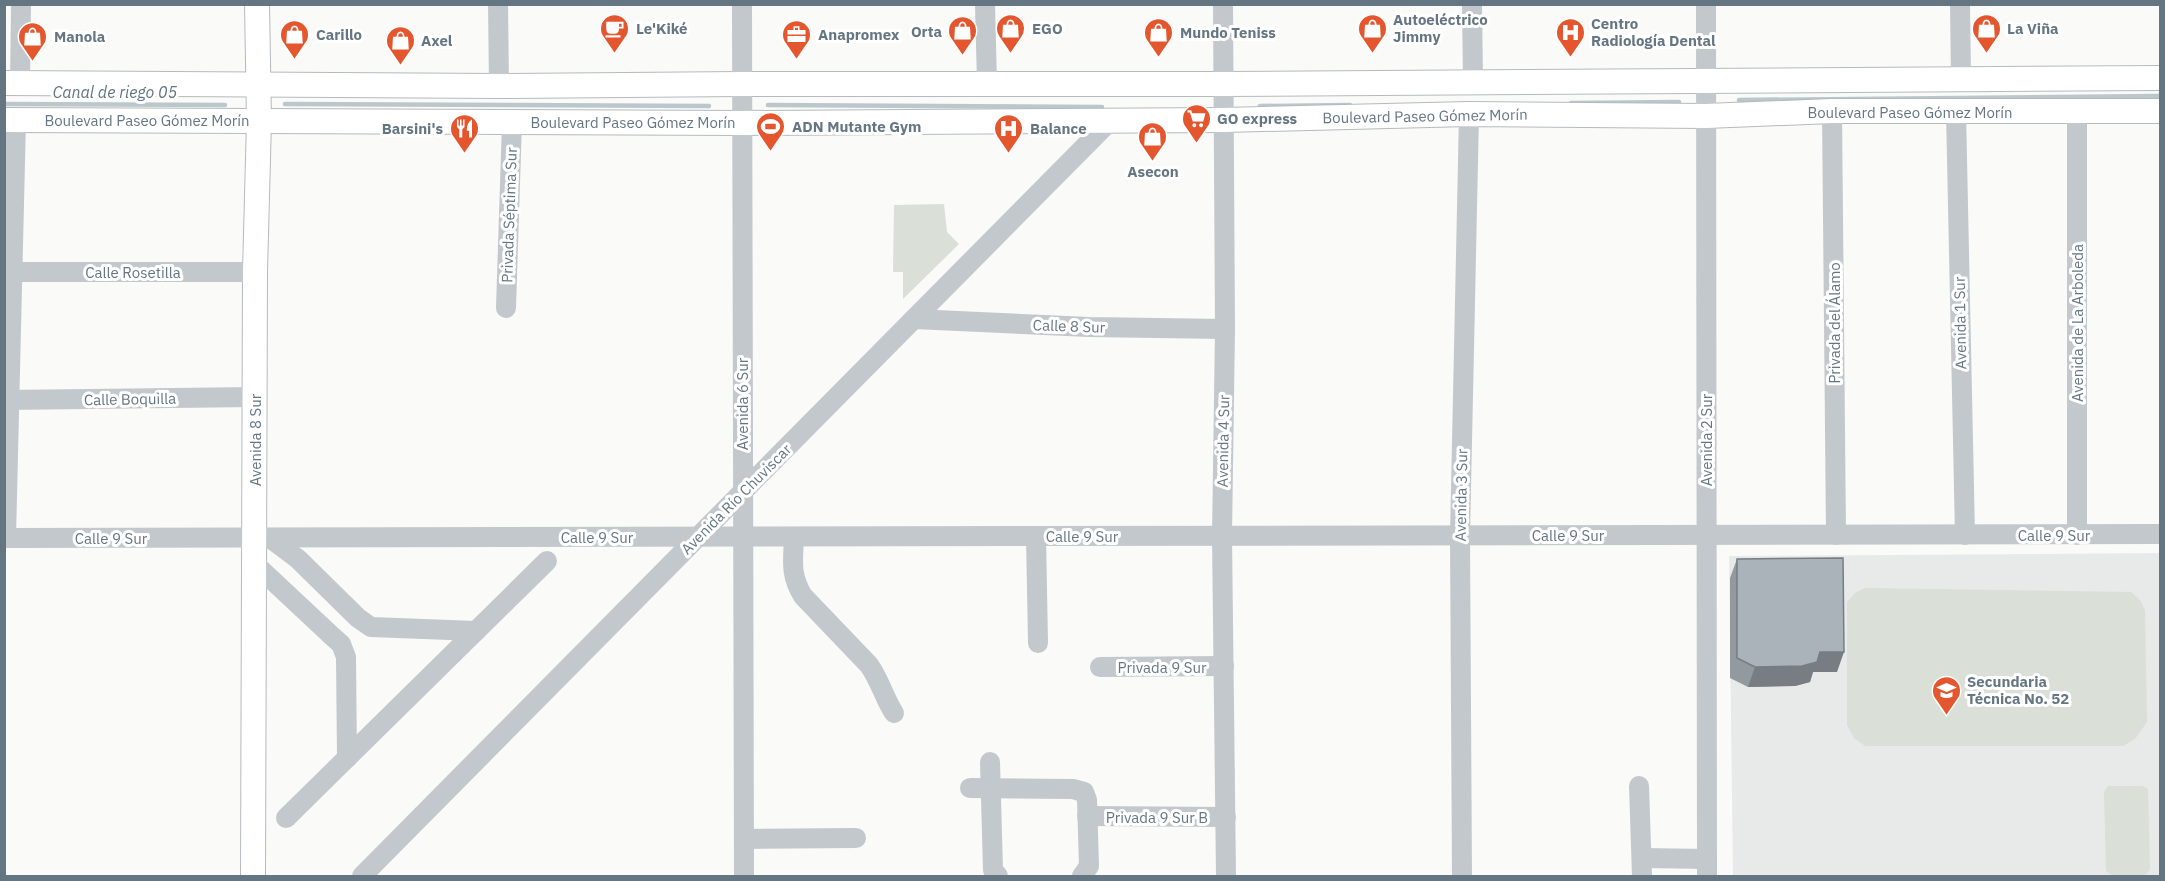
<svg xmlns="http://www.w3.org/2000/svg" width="2165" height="881" viewBox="0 0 2165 881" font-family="'IBM Plex Sans',sans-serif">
	<rect width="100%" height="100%" fill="#fafaf8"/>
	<path fill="#e8e9e9" d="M2160,553v323h-427l-4,-320z"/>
	<g fill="#dadfd7">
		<path d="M944,204l3,28 12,12 -56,55v-27h-10l1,-67z"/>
		<path d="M1865,588l266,4 9,8 5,10 2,112 -12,17 -12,7h-258l-11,-8 -7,-13v-123l8,-9z"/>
		<path d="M2108,786h35l5,3 2,81 -5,5h-33l-6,-4 -2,-79z"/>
	</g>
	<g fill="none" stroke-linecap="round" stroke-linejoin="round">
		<g stroke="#bbc7cb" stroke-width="4.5">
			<path d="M1739,100l420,-4"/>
			<path d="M1571,103l108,-1"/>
			<path d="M4,104l221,1"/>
			<path d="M285,104l424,2"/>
			<path d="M768,105l334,2"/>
			<path d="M1260,106l90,-1"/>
		</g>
		<defs>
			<g id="major">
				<path d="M4,83l495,3 242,-2h483l936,-6"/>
				<path d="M4,120l738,3 482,-3 245,-6 237,2 126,-5h328"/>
				<path d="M253,876l2,-604 4,-151 -2,-117"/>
			</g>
		</defs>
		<use href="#major" stroke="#b5babe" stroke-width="26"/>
		<g stroke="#c3c8cc" stroke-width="20">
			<path d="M498,4l1,82"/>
			<path d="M742,4l2,872"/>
			<path d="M985,4l2,80"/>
			<path d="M1223,4l2,325 -3,207 4,340"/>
			<path d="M1472,4l1,79"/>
			<path d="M1706,4l1,872"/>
			<path d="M1960,4l1,75"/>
			<path d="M20,82l1,-78"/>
			<path d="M1832,111l4,424"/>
			<path d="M1956,111l9,424"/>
			<path d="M2077,111v424"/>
			<path d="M12,272h243"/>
			<path d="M506,308l6,-186"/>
			<path d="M914,319l175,8 136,2"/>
			<path d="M4,400l251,-3"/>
			<path d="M1036,536l2,107"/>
			<path d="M794,537c-1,24 -4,38 9,59l66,69c11,15 15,33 25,48"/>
			<path d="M4,538l2156,-4"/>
			<path d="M6,538l10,-418"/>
			<path d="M270,538l28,21 60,59 13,9 105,4"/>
			<path d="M255,564l78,73 8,7 5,13 1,101"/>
			<path d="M1100,667l124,-1"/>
			<path d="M990,762l3,108 5,6"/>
			<path d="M1639,786l3,90"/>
			<path d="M970,788l103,1 11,3 3,8 2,66 -7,10"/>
			<path d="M1087,816l139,1"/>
			<path d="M286,818l261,-257"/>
			<path d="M744,839l112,-1"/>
			<path d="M1642,858l65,1"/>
			<path d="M362,876l748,-755"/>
			<path d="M1462,876l-2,-340 9,-422"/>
		</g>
		<use href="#major" stroke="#fff" stroke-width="24"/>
	</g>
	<path fill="#929a9f" d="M1737,559l100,113h-24l-3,10 -15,4 -47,1 -18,-9v-100z"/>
	<path fill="#777d82" d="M1820,652h24l-7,20h-24l-3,10 -15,4 -47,1 7,-20z"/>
	<path fill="#aab3b9" stroke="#777d82" stroke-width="1.5" d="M1843,558l1,94h-24l-3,10 -15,4 -47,1 -18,-9v-99z"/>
	<defs>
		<symbol id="cafe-pin" viewBox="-11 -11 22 30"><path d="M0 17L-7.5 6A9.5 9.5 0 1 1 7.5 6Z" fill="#e4572e" stroke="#fff"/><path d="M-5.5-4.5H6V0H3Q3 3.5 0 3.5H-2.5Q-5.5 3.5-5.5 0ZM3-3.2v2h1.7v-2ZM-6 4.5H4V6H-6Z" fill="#fff"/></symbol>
		<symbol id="shop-pin" viewBox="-11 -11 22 30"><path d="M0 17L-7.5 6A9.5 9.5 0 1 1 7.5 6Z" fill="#e4572e" stroke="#fff"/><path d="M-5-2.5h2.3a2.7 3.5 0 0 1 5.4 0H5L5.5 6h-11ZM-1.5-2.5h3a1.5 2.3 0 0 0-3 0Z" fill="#fff"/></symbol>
		<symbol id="hospital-pin" viewBox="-11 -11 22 30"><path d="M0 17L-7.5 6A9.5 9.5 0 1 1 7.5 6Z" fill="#e4572e" stroke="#fff"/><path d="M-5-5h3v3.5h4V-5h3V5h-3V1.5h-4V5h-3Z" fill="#fff"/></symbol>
		<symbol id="office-pin" viewBox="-11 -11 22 30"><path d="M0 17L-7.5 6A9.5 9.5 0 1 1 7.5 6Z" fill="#e4572e" stroke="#fff"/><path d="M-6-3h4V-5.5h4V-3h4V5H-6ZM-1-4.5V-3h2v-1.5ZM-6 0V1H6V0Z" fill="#fff"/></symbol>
		<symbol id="supermarket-pin" viewBox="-11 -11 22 30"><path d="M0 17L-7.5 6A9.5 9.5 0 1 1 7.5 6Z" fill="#e4572e" stroke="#fff"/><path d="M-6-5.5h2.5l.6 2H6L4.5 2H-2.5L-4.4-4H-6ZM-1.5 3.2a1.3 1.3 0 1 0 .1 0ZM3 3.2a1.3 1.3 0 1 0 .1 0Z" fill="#fff"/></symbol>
		<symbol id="stadium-pin" viewBox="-11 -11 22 30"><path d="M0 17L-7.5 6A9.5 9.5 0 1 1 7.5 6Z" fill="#e4572e" stroke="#fff"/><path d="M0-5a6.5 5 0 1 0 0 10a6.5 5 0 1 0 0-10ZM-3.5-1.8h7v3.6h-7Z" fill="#fff"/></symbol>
		<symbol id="restaurant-pin" viewBox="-11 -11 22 30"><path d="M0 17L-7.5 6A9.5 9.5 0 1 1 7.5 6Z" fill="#e4572e" stroke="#fff"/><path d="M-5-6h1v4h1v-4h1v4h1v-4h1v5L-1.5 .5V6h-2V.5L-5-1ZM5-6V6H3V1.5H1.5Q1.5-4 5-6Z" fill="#fff"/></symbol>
		<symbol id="school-pin" viewBox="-11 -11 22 30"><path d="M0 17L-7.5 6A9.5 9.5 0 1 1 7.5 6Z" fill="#e4572e" stroke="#fff"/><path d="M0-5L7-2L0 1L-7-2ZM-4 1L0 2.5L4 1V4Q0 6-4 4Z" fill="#fff"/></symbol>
	</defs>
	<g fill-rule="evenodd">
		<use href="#cafe-pin" x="598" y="12" width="33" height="45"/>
		<use href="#shop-pin" x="994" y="12" width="33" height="45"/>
		<use href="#shop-pin" x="1356" y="12" width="33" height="45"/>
		<use href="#shop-pin" x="1970" y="12" width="33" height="45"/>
		<use href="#shop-pin" x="946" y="14" width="33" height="45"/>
		<use href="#shop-pin" x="1142" y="16" width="33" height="45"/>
		<use href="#hospital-pin" x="1554" y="16" width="33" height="45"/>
		<use href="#shop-pin" x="278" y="18" width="33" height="45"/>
		<use href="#office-pin" x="780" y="18" width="33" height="45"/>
		<use href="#shop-pin" x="16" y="20" width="33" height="45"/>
		<use href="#shop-pin" x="384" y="24" width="33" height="45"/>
		<use href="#supermarket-pin" x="1180" y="102" width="33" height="45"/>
		<use href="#stadium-pin" x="754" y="110" width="33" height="45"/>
		<use href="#restaurant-pin" x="448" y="112" width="33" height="45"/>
		<use href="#hospital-pin" x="992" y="112" width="33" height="45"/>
		<use href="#shop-pin" x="1136" y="120" width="33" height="45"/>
		<use href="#school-pin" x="1930" y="674" width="33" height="45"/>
	</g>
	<g text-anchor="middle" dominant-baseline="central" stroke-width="6" stroke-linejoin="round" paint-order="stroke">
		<g font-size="15" font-weight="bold" fill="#657683" stroke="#fff" text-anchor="start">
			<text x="1393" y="19">Autoeléctrico<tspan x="1393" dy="17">Jimmy</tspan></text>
			<text x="1591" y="23">Centro<tspan x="1591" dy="17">Radiología Dental</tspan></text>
			<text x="636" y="28">Le'Kiké</text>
			<text x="1032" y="28">EGO</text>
			<text x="2007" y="28">La Viña</text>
			<text x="942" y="31" text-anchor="end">Orta</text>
			<text x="1180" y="32">Mundo Teniss</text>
			<text x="316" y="34">Carillo</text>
			<text x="818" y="34">Anapromex</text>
			<text x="54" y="36">Manola</text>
			<text x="421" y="40">Axel</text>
			<text x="1217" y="118">GO express</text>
			<text x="792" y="126">ADN Mutante Gym</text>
			<text x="443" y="128" text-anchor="end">Barsini's</text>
			<text x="1030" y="128">Balance</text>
			<text x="1153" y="171" text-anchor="middle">Asecon</text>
			<text x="1967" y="681">Secundaria<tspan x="1967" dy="17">Técnica No. 52</tspan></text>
		</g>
		<g font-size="15" fill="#657683" stroke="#fff">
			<text x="1910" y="112">Boulevard Paseo Gómez Morín</text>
			<text transform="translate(1425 116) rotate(-1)">Boulevard Paseo Gómez Morín</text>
			<text x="147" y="120">Boulevard Paseo Gómez Morín</text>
			<text x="633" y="122">Boulevard Paseo Gómez Morín</text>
			<text transform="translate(509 215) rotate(-88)">Privada Séptima Sur</text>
			<text x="133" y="272">Calle Rosetilla</text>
			<text transform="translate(1834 323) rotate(-90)">Privada del Álamo</text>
			<text transform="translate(1960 323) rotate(-91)">Avenida 1 Sur</text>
			<text transform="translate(2077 323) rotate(-90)">Avenida de La Arboleda</text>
			<text transform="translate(1069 326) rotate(2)">Calle 8 Sur</text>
			<text transform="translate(130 399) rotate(-1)">Calle Boquilla</text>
			<text transform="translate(742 404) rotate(-90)">Avenida 6 Sur</text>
			<text transform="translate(255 440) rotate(-90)">Avenida 8 Sur</text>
			<text transform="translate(1706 440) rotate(-90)">Avenida 2 Sur</text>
			<text transform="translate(1223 441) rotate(-89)">Avenida 4 Sur</text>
			<text transform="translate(1461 495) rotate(-89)">Avenida 3 Sur</text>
			<text transform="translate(736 499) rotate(-45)">Avenida Río Chuviscar</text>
			<text x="1568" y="535">Calle 9 Sur</text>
			<text x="2054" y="535">Calle 9 Sur</text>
			<text x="1082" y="536">Calle 9 Sur</text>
			<text x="597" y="537">Calle 9 Sur</text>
			<text x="111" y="538">Calle 9 Sur</text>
			<text x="1162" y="667">Privada 9 Sur</text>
			<text x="1157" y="817">Privada 9 Sur B</text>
		</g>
		<g font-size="16" font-style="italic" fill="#60757c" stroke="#fff">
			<text x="115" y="92">Canal de riego 05</text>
		</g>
	</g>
	<rect width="2165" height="881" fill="none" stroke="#657683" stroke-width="12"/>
</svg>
